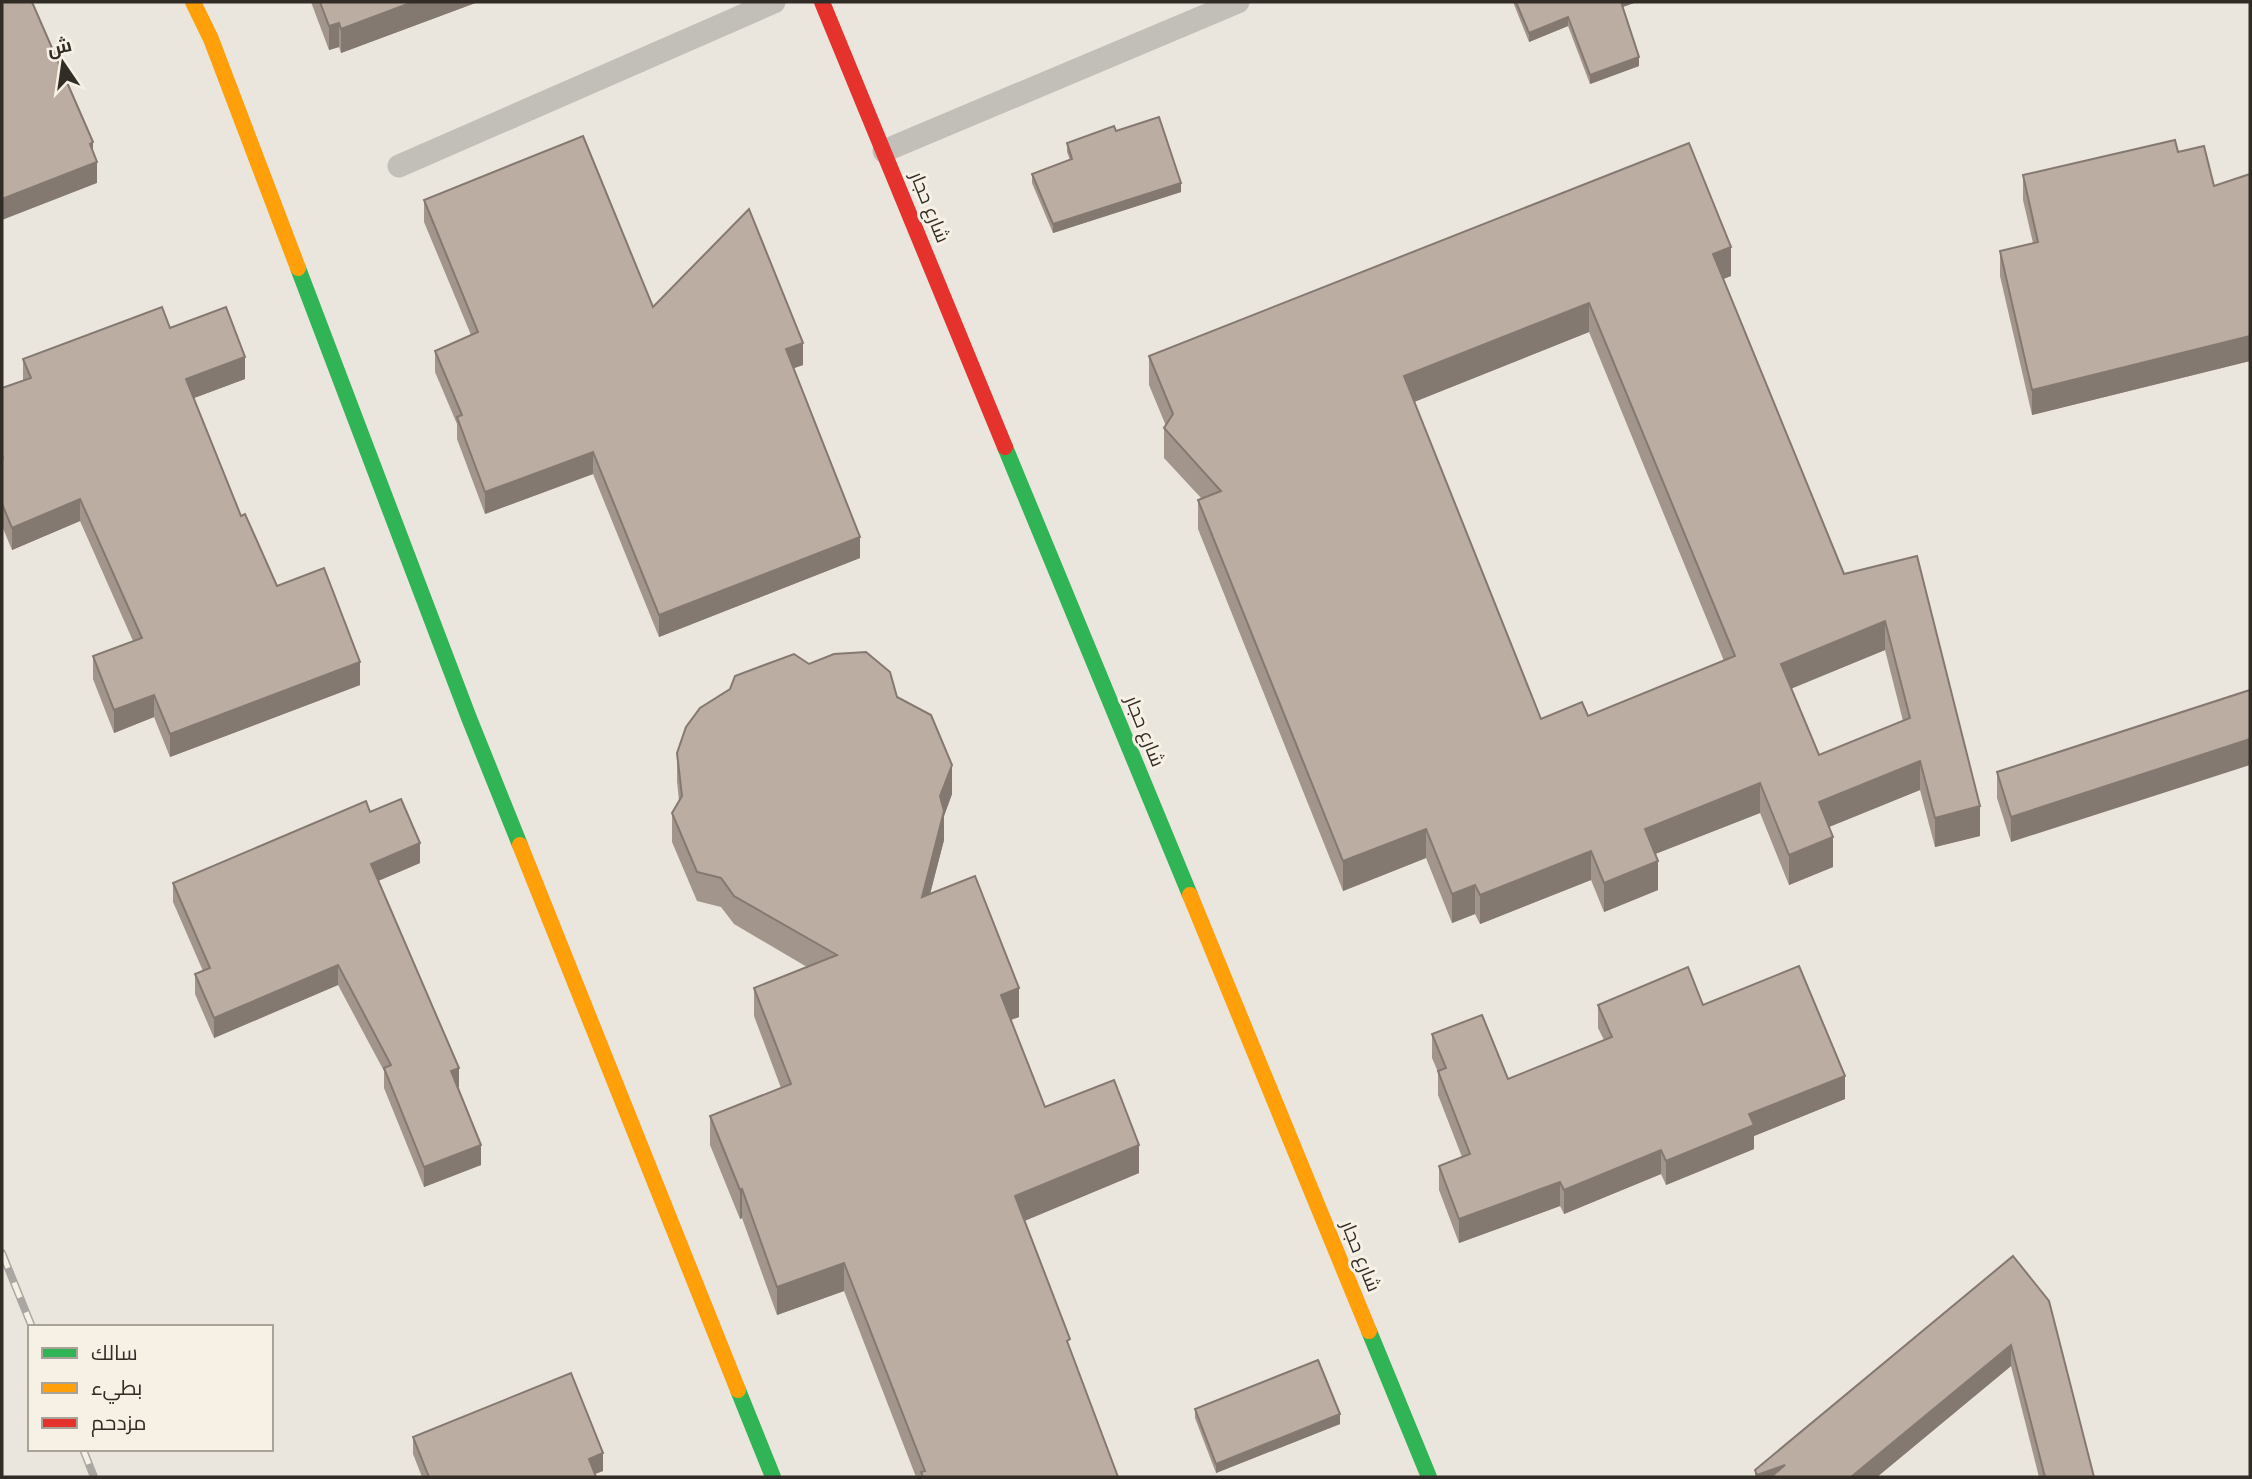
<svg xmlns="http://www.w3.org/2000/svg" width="2252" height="1479" viewBox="0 0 2252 1479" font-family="'DM Sans',Cairo,sans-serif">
	<rect width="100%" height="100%" fill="#eae6de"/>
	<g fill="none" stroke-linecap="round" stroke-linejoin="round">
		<g stroke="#c2beb8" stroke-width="23">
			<path d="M884,151l354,-149"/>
			<path d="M399,166l375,-164"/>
		</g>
		<g stroke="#30b455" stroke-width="16">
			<path d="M298,268l171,450 51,127"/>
			<path d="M1005,447l185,448"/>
			<path d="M1369,1331l60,146"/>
			<path d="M738,1390l35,87"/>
		</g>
		<g stroke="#ff9f0a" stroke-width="16">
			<path d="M193,2l18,37 87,229"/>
			<path d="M520,845l218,545"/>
			<path d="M1190,895l179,436"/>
		</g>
		<path stroke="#e5322d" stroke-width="16" d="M822,2l183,445"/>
		<defs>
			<g id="rail">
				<path d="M2,1253l30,74"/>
				<path d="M83,1449l11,28"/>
			</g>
		</defs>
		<use href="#rail" stroke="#aaa7a2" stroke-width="8"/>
		<use href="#rail" stroke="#f7f1e5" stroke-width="5" stroke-dasharray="16" stroke-linecap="butt"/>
	</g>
	<g fill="#a2958b" fill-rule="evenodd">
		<path d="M311,2h167l-137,51 -2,-6 -10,3z"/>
		<path d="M1513,2h121v1l-12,4 17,59 -49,18 -22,-58 -39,16z"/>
		<path d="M1116,131l65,61 -128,41 -21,-50v-9l38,-14 -3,-8v-9z"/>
		<path d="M2250,174v187l-218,54 -32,-139v-25l33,-8 -10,-43v-25l191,11z"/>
		<path d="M424,200l229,107 150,58 -9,3 66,190 -201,79 -66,-163 -108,40 -28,-75v-15l-22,-52v-21l36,-16 -47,-113z"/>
		<path d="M1731,276l-8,3 121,295 73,-18 63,280 -45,11 -15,-57 -91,37 4,40 -44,18 -29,-72 -105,41 3,36 -54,22 -13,-32 -111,44 -5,-10 -23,9 -26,-65 -83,33 -145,-362v-29l4,-1 -38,-41v-30l2,-2 -17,-41v-29zM1589,332l135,329 -136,55 -47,3 -127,-317zM1885,650l18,71 -84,34 -28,-67z"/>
		<path d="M170,328l75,51 -51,19 47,118 36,70 83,99 -190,72 -16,-40 -40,16 -21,-54v-23l40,-15 -53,-120 -68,29 -10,-24v-138l21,-7v-22z"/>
		<path d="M809,664l88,33 55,97 -8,22v24l-14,54 89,123 -8,3 34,87 94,66 -115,48 46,129 48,127h-202l-72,-186 -67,24 -35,-97 -2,1 -30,-74v-29l71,-28 -27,-72v-28l53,-21 -73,-43 -13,-17 -24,-6 -25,-59v-29l7,-12 -2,-20v-28z"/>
		<path d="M2250,690l-239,152 -14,-44v-26z"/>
		<path d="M370,812l50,51 -42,18 81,206 -1,1 23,77 -57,22 -40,-99v-17l-46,-86 -124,53 -19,-44v-20l8,-3 -30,-69v-19z"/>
		<path d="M1598,1005h105l142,94 -91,37v13l-88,36 -5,-11 -97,40 -4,-8 -101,37 -20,-53v-24l23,-9 -24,-62v-23l-6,-14v-24l76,45 96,-39 -6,-12z"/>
		<path d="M2013,1256l81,221h-55l-28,-111 -134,111h-122v-7z"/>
		<path d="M1195,1409l145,15 -124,49 -21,-55z"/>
		<path d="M413,1437l190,34 -8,3 1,3h-174l-9,-23z"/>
	</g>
	<g fill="#847971">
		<path d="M413,2h65l-137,51v-24z"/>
		<path d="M1620,2h14v1l-14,5z"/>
		<path d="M1568,17v9l-39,16v-9z"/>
		<path d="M339,23v24l-10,3v-24z"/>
		<path d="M1639,57v9l-49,18v-9z"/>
		<path d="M93,142v21l4,-1v21l-95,37v-21z"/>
		<path d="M1181,183v9l-128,41v-9z"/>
		<path d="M1731,247v29l-18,7v-29z"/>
		<path d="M1589,303v29l-185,74v-30z"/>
		<path d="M2250,336v25l-218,54v-25z"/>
		<path d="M803,343v22l-17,6v-22z"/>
		<path d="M245,357v22l-59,22v-22z"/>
		<path d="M593,452v22l-108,40v-22z"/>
		<path d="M80,499v22l-68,29v-22z"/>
		<path d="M860,537v21l-201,79v-22z"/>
		<path d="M1885,621v29l-104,43v-29z"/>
		<path d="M360,662v23l-190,72v-23z"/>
		<path d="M154,695v22l-40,16v-23z"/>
		<path d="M2250,739v26l-239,77v-25z"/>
		<path d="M1920,761v29l-101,41v-29z"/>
		<path d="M952,765v29l-8,22v24l-22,85v-28l18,-101z"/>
		<path d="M1760,783v30l-115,45v-29z"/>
		<path d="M1980,806v30l-45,11v-29z"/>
		<path d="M1426,829v29l-83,33v-30z"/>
		<path d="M1833,837v30l-44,18v-30z"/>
		<path d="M420,843v20l-49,21v-20z"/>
		<path d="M1591,851v29l-111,44v-29z"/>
		<path d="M1658,861v29l-54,22v-29z"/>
		<path d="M1475,885v29l-23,9v-29z"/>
		<path d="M338,965v20l-124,53v-20z"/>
		<path d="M1019,988v29l-18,6v-28z"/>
		<path d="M459,1068v19l-8,4v-20z"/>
		<path d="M1845,1076v23l-91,37v13l-88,36v-24l83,-47z"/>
		<path d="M481,1145v20l-57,22v-20z"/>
		<path d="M1139,1145v28l-124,52v-29z"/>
		<path d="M1661,1150v24l-97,40v-24z"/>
		<path d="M1560,1182v24l-101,37v-24z"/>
		<path d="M742,1189v29l-2,1v-29z"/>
		<path d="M844,1263v28l-67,24v-28z"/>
		<path d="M2011,1345v21l-134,111h-26z"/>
		<path d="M1340,1414v10l-124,49v-9z"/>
		<path d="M603,1453v18l-14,5v-17z"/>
		<path d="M1785,1465v12h-28v-2z"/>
	</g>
	<g fill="#bcada2" stroke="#847971" stroke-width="2" fill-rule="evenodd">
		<path d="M2,2h30l61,140 -3,2 7,18 -95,37z"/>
		<path d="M320,2h93l-72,27 -2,-6 -10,3z"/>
		<path d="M1516,2h105l18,55 -49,18 -22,-58 -39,16z"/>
		<path d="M1159,117l22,66 -128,41 -21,-50 40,-15 -5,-16 47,-17 2,5z"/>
		<path d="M583,136l70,171 96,-98 54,134 -17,6 74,188 -201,78 -66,-163 -108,40 -28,-75 5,-2 -27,-64 43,-19 -54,-132z"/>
		<path d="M2175,140l3,12 26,-6 10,40 36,-12v162l-218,54 -32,-139 38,-9 -15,-67z"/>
		<path d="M1689,143l42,104 -18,7 131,320 73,-18 63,250 -45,12 -15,-57 -101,41 14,35 -44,18 -29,-72 -115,46 13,32 -54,22 -13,-32 -111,44 -5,-10 -23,9 -26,-65 -83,32 -145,-361 23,-9 -57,-63 9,-14 -24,-58zM1589,303l146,353 -147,60 -6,-14 -41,17 -137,-343zM1885,621l25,97 -91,37 -38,-91z"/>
		<path d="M162,307l8,21 56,-21 19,50 -59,22 55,137 4,-2 32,72 47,-18 36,94 -190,72 -16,-39 -40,15 -21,-54 49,-18 -62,-139 -68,29 -10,-24v-45l1,-1 -1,-3v-67l29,-10 -8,-19z"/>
		<path d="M866,652l24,20 7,25 34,18 21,50 -12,31 4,15 -22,86 53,-21 44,112 -18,7 44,112 69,-27 25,65 -124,51 55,143 -3,2 51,136h-195l-2,-5 4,-1 -81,-208 -67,24 -35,-98 -2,1 -30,-74 81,-32 -37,-96 83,-33 -103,-59 -13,-18 -24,-6 -25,-59 10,-17 -5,-43 9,-26 14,-19 30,-19 5,-13 59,-22 15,10 25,-10z"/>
		<path d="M2250,690v49l-239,78 -14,-45z"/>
		<path d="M401,799l19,44 -49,21 88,204 -8,3 30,74 -57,22 -40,-99 7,-3 -53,-100 -124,53 -19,-44 15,-6 -37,-85 193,-82 4,11z"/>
		<path d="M1799,966l46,110 -96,38 5,11 -88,36 -5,-11 -97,40 -4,-8 -101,37 -20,-53 31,-12 -32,-83 8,-3 -14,-34 50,-19 26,64 104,-42 -14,-32 90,-38 15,38z"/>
		<path d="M2013,1256l36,45 45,176h-49l-34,-132 -160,132h-80l14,-12 -28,10 -2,-5z"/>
		<path d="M1318,1360l22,54 -124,50 -21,-55z"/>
		<path d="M571,1373l32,80 -14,6 7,18h-167l-16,-40z"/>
	</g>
	<g text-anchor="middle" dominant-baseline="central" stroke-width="6" stroke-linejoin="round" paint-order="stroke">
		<g font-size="19" fill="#322c27" stroke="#f7f1e5">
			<text transform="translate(930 207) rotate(68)">شارع حجار</text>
			<text transform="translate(1145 731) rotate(68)">شارع حجار</text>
			<text transform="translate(1361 1256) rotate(68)">شارع حجار</text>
		</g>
	</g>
	<rect width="2252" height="1479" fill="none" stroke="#322c27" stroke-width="7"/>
	<rect x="28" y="1325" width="245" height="126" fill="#f7f1e5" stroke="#a8a299" stroke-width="2"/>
	<rect x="42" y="1348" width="35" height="10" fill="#30b455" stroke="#a8a299" stroke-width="2"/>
	<text x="91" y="1360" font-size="21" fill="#322c27">سالك</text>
	<rect x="42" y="1383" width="35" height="10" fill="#ff9f0a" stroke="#a8a299" stroke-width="2"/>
	<text x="91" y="1395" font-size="21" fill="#322c27">بطيء</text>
	<rect x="42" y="1418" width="35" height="10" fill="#e5322d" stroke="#a8a299" stroke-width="2"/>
	<text x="91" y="1430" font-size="21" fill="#322c27">مزدحم</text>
	<g transform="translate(63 63) rotate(347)" stroke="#f7f1e5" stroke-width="5" paint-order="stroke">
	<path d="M0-5L12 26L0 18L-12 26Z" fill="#322c27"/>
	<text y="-10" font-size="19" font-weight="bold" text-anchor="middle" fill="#322c27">ش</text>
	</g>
</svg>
